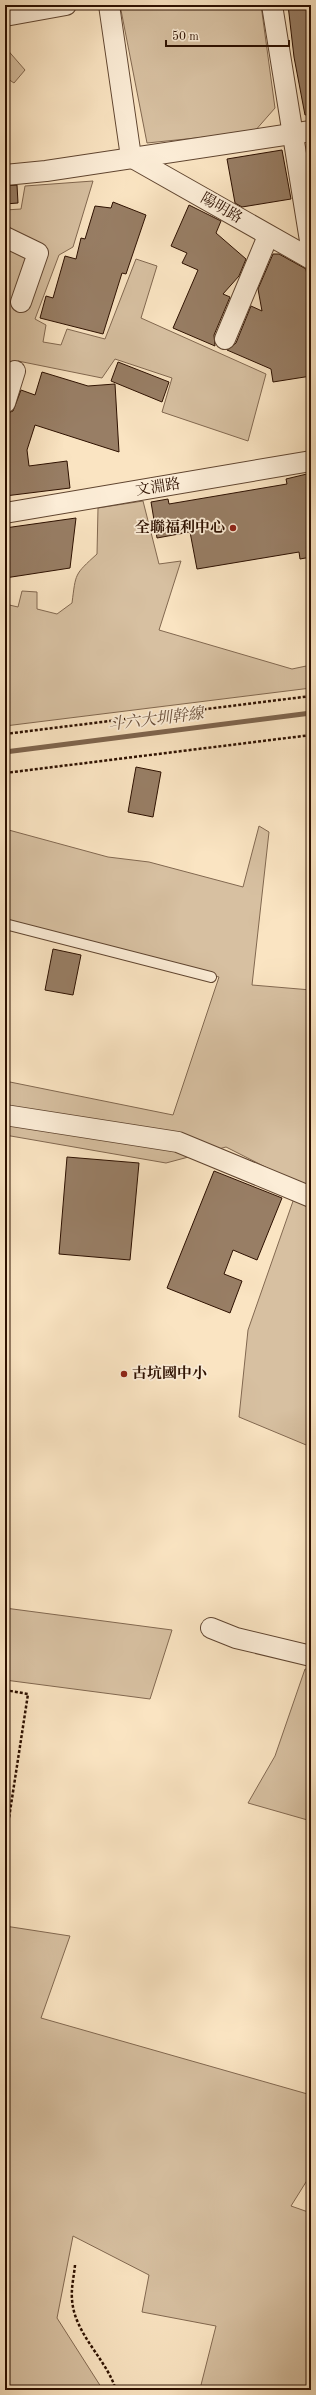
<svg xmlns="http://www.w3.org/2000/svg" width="316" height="2395" viewBox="0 0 316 2395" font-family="'Old Standard TT','Noto Serif TC',serif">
	<rect width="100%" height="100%" fill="#fae4c2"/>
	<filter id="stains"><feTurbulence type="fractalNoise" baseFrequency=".005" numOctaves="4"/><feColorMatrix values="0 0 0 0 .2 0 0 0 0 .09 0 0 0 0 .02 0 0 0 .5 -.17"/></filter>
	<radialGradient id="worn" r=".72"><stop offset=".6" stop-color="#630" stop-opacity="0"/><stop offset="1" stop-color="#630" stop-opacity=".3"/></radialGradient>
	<g fill="#d7c0a1" stroke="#826850">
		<path d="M120,5h141l14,103 -21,24 -107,11z"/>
		<path d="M5,47l20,23 -11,13 -9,-6z"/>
		<path d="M93,181l-20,66 -14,8 -24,64 11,6 -3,17 18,3 6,-16 38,10 31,-80 21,7 -16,52 125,56 -18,67 -86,-29 10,-34 -57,-19 -13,19 -84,-17 -13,13v-164l16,-1 4,-23z"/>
		<path d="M143,501l16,63 22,-3 -22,69 133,39 19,-4v23l-306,38v-122l13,3 4,-16 15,1v17l20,5 15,-11c4,-30 2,-28 25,-49l1,-46z"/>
		<path d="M259,826l10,6 -17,153 59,5v457l-72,-30 9,-87 51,-146 -73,-37 -60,16 -161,-28v-54l168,34 46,-138 -214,-54v-94l103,28 41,5 94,25z"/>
		<path d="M5,1608l167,22 -22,69 -145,-19z"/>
		<path d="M305,1669l6,1v151l-63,-18 27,-47z"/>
		<path d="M5,1926l65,10 -29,82 270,77v79l-20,32 20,7v177h-114l4,-5 15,-59 -74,-14 7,-37 -76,-39 -16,82 46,72h-98z"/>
	</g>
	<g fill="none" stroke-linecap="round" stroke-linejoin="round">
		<path stroke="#7e644d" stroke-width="5" d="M5,752l306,-39"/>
	</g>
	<g fill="#987e65" stroke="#2d1000">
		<path d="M288,5h23v109l-6,1 -11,-58z"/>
		<path d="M282,150l9,49 -49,8 -7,-4 -8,-44z"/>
		<path d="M17,185l1,18 -13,1v-18z"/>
		<path d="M113,202l33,13 -20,59 -4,-1 -19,61 -63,-16 6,-22 7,2 12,-42 11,3 5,-21 4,1 10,-33 16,2z"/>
		<path d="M189,205l32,16 -5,12 30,26 -7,17 -16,18 7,3 -16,38 1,11 -42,-18 25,-58 -16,-7 5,-10 -16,-7z"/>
		<path d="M273,254h6l27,15 5,33v74l-38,6 -2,-13 -44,-19 9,-7 15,-37 11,5 -4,-22z"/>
		<path d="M118,362l51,20 -7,20 -51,-21z"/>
		<path d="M42,372l46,14 27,-2 4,68 -84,-27 -8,25 2,16 38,-5 3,27 -65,8v-82l8,-3 8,-21 14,5z"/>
		<path d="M311,473v84l-11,2 -1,-7 -102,17 -7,-37 -33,6 -6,-36 17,-3 1,5 118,-20 -1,-5z"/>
		<path d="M76,518l-6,50 -65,10v-50z"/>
		<path d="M136,767l25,5 -8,45 -25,-5z"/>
		<path d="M53,949l28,6 -8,40 -28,-5z"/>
		<path d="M67,1157l72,6 -9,97 -71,-6z"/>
		<path d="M214,1171l68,27 -25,62 -24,-10 -9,24 18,7 -12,32 -63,-25z"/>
	</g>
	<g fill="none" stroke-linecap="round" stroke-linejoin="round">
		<defs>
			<path id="service" d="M5,924l206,53"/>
			<g id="minor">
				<path d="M109,5l22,152 180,102"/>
				<path d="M272,5l39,242"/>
				<path d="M5,16l61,-11"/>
				<path d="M5,175l41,-4 265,-40"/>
				<path d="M5,237l33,16 -17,49"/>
				<path d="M225,339l43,-103"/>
				<path d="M5,403l10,-32"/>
				<path d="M5,513l306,-52"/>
				<path d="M5,1115l173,27 133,55"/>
				<path d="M211,1628l25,10 75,18"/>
			</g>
		</defs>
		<use href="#service" stroke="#604530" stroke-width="12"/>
		<use href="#minor" stroke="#604530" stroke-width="22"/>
		<g stroke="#2d1000" stroke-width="2.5" stroke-dasharray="3 2" stroke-linecap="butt">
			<path d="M5,734l306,-38"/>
			<path d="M5,773l306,-38"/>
			<path d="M5,1690l23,4 -19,124 -4,13"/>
			<path d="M75,2265c-1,11 -4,23 -3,34 2,35 34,59 44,91"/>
		</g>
		<use href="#service" stroke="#fcedd7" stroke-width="10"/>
		<use href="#minor" stroke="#fcedd7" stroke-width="20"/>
	</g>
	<g fill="#8f2418" stroke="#fcedd7" stroke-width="1.5">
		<circle cx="233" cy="528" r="4"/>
		<circle cx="124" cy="1374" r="4"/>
	</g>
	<g text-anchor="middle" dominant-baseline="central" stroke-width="3.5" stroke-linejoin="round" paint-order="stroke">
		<g font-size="15" fill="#2d1000" stroke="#fcedd7">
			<text transform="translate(221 209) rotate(30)">陽明路</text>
			<text transform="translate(158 488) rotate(-9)">文淵路</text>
		</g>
		<g font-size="15" font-weight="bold" fill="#2d1000" stroke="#fcedd7" text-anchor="end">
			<text x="225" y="528">全聯福利中心</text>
			<text x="132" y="1374" text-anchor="start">古坑國中小</text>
		</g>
		<g font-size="16" font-style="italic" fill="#6a4f3a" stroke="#fcedd7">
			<text transform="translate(156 720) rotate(-7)">斗六大圳幹線</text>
		</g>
	</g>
	<rect width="316" height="2395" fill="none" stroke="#fae4c2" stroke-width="20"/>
	<rect x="6" y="6" width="304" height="2383" fill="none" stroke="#2d1000" stroke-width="2"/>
	<rect x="10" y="10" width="296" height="2375" fill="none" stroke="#2d1000"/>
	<path d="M166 40v6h123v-6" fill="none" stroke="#2d1000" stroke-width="2"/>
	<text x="172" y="40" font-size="12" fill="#2d1000" stroke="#fcedd7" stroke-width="3" paint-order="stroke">50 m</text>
	<rect width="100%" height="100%" filter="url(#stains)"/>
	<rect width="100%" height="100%" fill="url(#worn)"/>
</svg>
